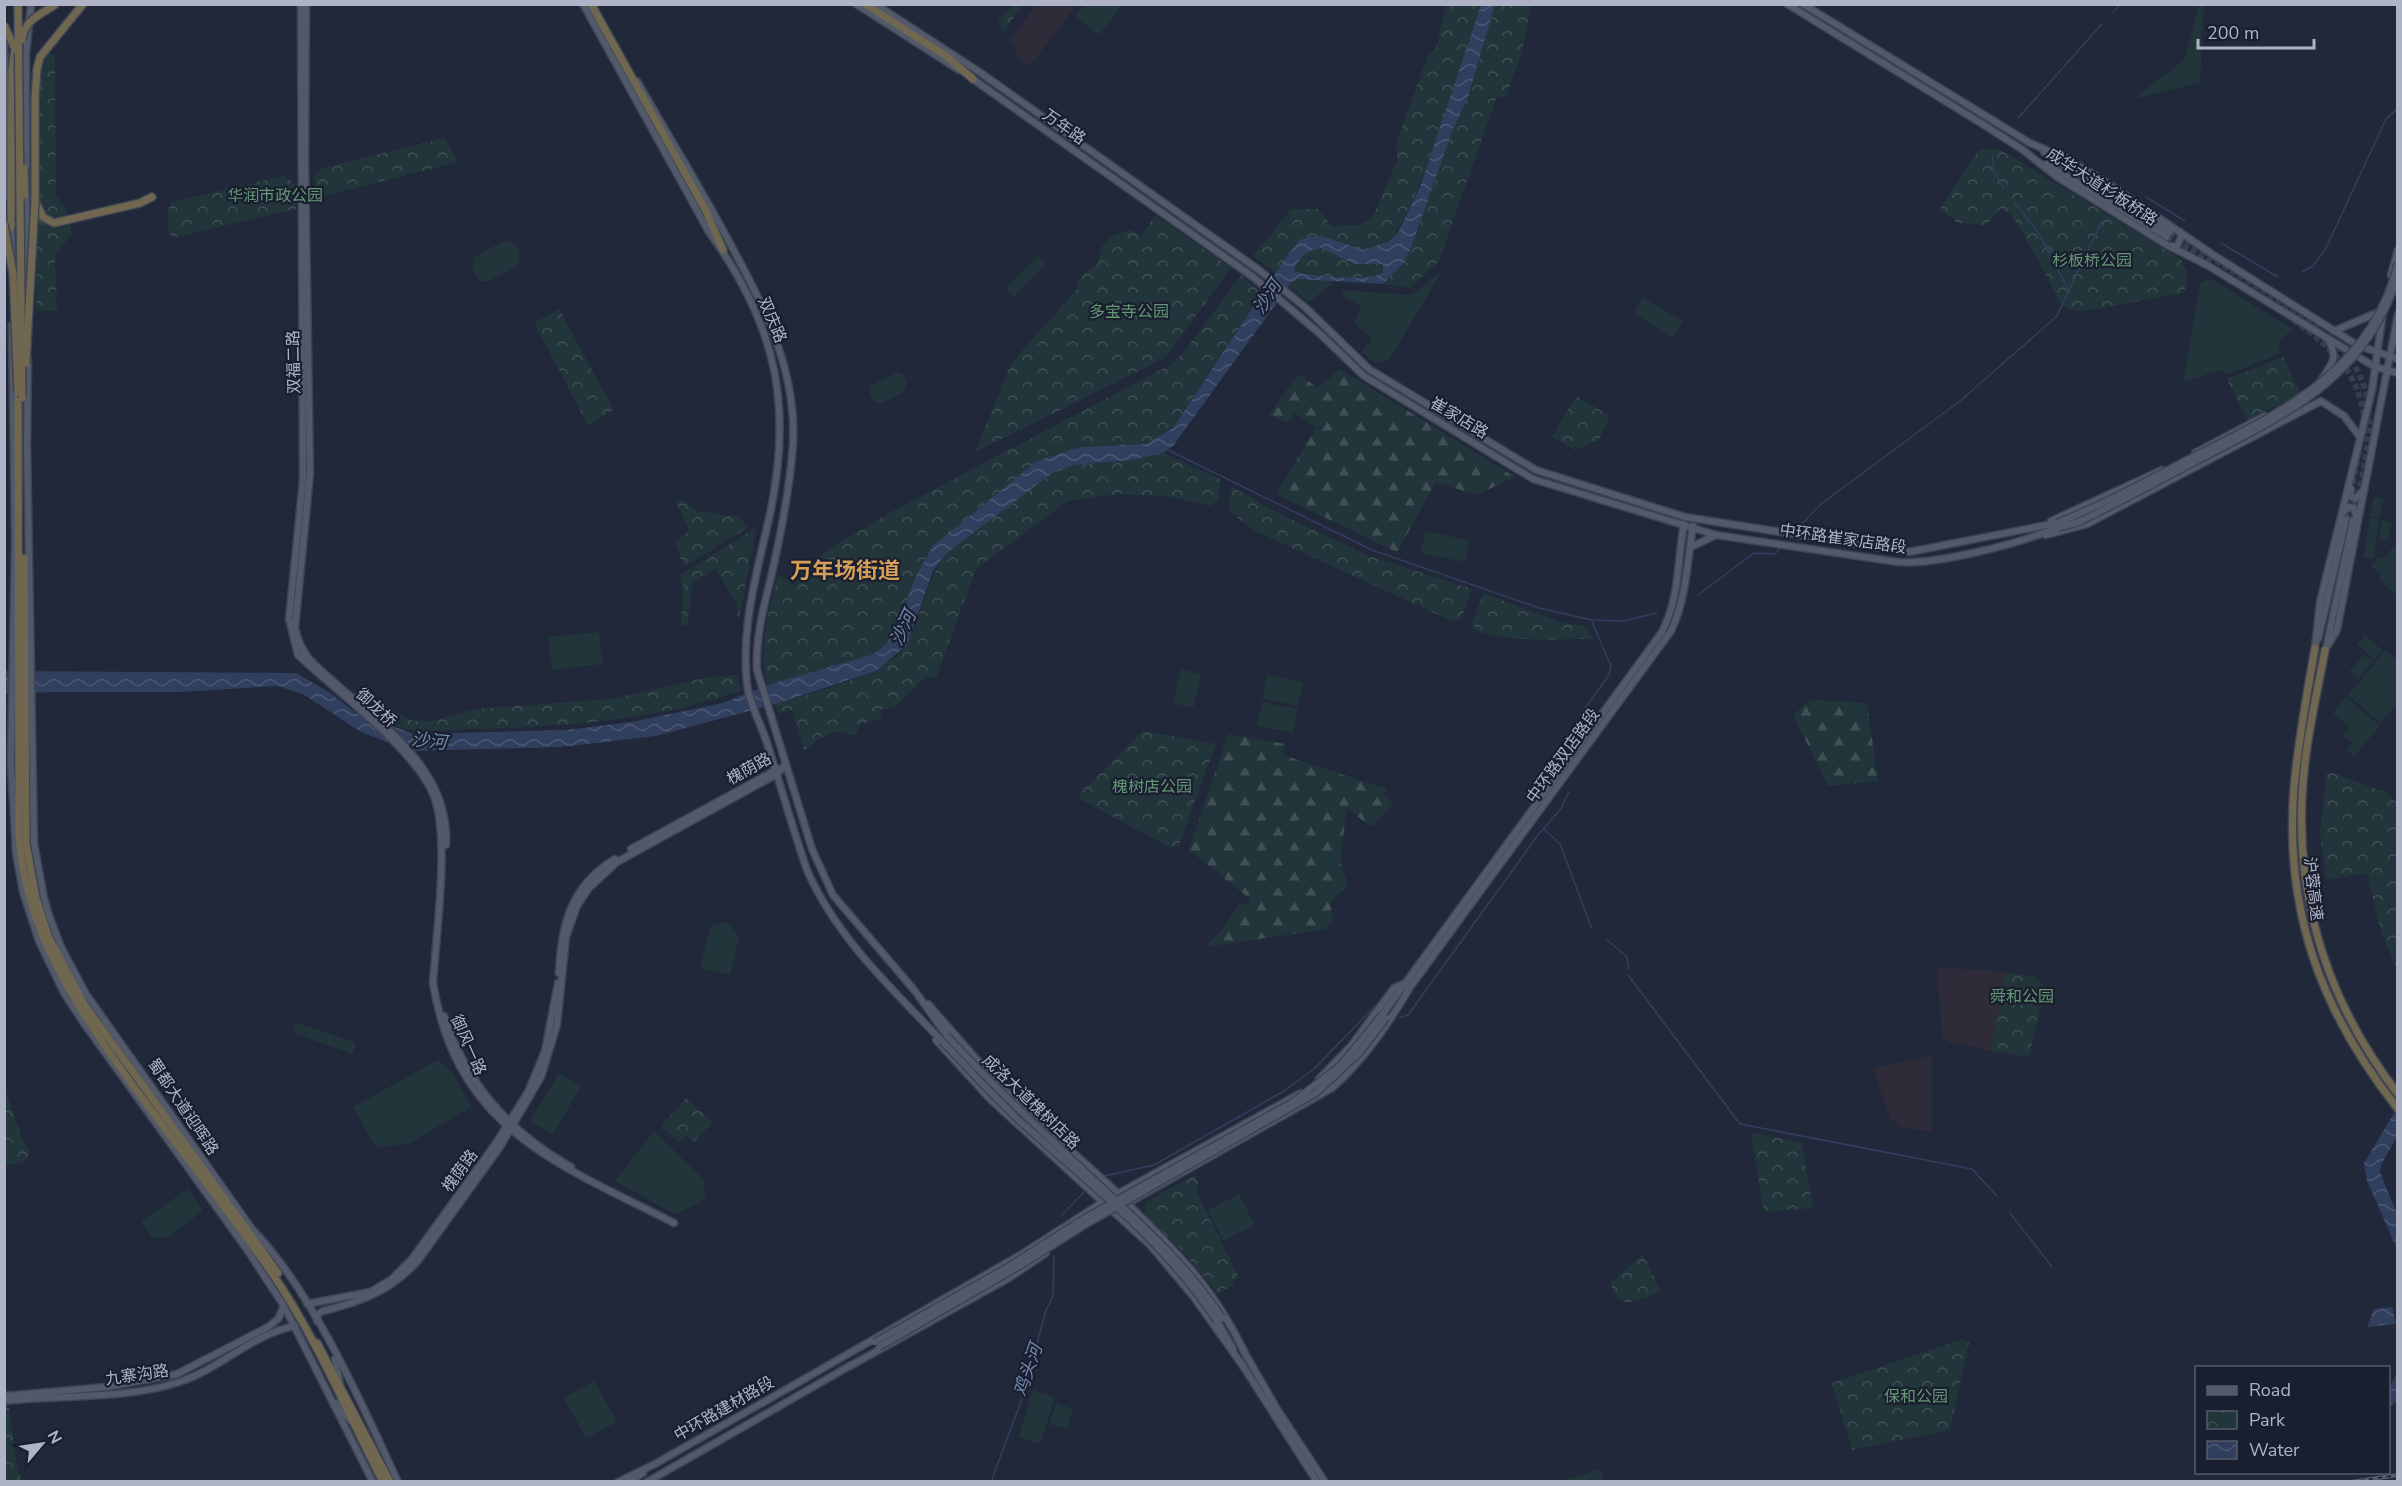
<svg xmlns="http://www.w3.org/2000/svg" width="2402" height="1486" viewBox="0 0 2402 1486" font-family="'Nunito Sans','Noto Sans SC',sans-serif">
	<defs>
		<pattern id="forest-firs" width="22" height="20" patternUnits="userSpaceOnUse" patternTransform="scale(1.5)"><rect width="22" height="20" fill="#22353a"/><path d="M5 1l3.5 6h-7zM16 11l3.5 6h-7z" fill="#405055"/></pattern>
		<pattern id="park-crowns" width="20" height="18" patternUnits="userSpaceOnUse" patternTransform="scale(1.5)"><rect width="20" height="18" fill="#22353a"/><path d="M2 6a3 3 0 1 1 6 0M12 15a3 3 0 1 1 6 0" fill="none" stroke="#405055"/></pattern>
		<pattern id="water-waves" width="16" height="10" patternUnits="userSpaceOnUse" patternTransform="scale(1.5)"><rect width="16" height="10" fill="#313f5f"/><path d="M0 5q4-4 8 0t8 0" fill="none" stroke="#4c5874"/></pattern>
	</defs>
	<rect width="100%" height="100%" fill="#202839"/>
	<g fill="#2f2c3a">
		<path d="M1036,5h37l2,2 -45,59 -14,-10 1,-3 -7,-13z"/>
		<path d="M1941,967l65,5 -15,79 -42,-9 -7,-6 -5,-64z"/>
		<path d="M1932,1055v77l-30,-5 -12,-8 -17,-50z"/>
	</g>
	<g fill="#22353a">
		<path d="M1084,5v-1l38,1 -23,30 -24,-19z"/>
		<path d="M2204,5l-4,78 -68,16 52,-39 15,-54z"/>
		<path d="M506,240l8,3 6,9 -1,12 -29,17h-10l-8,-11 2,-13z"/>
		<path d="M1038,256l9,8 -33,33 -9,-9z"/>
		<path d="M1444,268l-55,92 -14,3 -14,-11 11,-13 -18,-16 7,-17 -17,-9 -2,-7 68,5 11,-6z"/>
		<path d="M1297,279l35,1v5l-24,17 -19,-16z"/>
		<path d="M2211,279l82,50 -14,12 1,13 -54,21 -5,-5 -38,12 17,-99z"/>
		<path d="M1643,298l40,23 -10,17 -39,-25z"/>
		<path d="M897,372l7,3 3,8 -3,9 -24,12c-10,-4 -11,-8 -10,-18z"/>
		<path d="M2374,497l10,2 -4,19 -10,-2z"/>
		<path d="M2370,518l10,1 -7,40 -10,-2z"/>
		<path d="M2382,520l10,2 -4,19 -9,-2z"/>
		<path d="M1425,531l44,9 -4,22 -44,-9z"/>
		<path d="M2397,543v53l-18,-17 3,-5 -11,-8 8,-9 4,2z"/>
		<path d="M599,632l4,32 -51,6 -4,-33z"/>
		<path d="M2365,635l18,16 -9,9 -17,-15z"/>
		<path d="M2386,650l11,10v43l-16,20 -33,-28z"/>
		<path d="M2364,654l9,8 -15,18 -9,-8z"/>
		<path d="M1181,669l20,5 -8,34 -20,-5z"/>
		<path d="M1267,675l36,7 -5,24 -35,-7z"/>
		<path d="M2346,697l34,29 -26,30 -8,-6 6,-7 -9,-7 7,-9 -17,-14z"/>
		<path d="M1262,702l36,7 -5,24 -36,-7z"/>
		<path d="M727,922l12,15 -9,38 -30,-7 11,-43z"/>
		<path d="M296,1022l60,21 -3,11 -60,-21z"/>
		<path d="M438,1060l14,12 19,35 -61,36 -34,5 -23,-41z"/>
		<path d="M559,1073l22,13 -28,48 -23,-13z"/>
		<path d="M654,1131l50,49 1,19 -29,16 -61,-34z"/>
		<path d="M188,1189l15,22 -37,27 -14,-1 -11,-16z"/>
		<path d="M1239,1194l16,31 -32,16 -15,-31z"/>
		<path d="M594,1381l23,41 -31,16 -22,-40z"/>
		<path d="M1033,1390l22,7 -15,47 -22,-7z"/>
		<path d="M1056,1403l17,6 -7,20 -17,-5z"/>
		<path d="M1600,1469l4,12h-41z"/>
	</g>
	<g fill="url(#forest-firs)">
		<path d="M1340,369l175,108 -39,18 -40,-13 -39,70 -121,-58 40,-66 -21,-15 -8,10 -18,-8 29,-41 20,14z"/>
		<path d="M1810,700l57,3 11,78 -50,5 -35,-71z"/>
		<path d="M1228,734l57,10 -2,11 104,34 -3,6 10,8 -23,24 -24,-19 -7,53 8,23 -18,19 3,17 -6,9 -122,18 17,-17 18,-27 10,3v-7l-61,-49z"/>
	</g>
	<g fill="url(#park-crowns)">
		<path d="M1014,5h9l-20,27 -6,-12z"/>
		<path d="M1446,5h35c-8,37 -68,220 -94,237 -21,15 -44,2 -65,-6l-34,18 -12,20 -23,-18 38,-47h27l14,17 28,-1 13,-9 24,-55 -1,-18 32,-88 8,-7z"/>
		<path d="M1495,5h36l-9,47 -17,47 -8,-3 -58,165 -29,27 -27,-4 20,-20 8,-16 41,-116 16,-35z"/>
		<path d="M45,54h10l1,142 11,14 5,23 -17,23 2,55h-21l3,-234z"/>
		<path d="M445,138l13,24 -142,36 -2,-21 8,-9z"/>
		<path d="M1979,149h20l182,110 7,15 -4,19 -104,19 -13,-3 -7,-6 -24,-47 -25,-42 -10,-6 -15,17 -29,-2 -5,-6 -13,-7z"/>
		<path d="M284,176l11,8 1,25 -124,29c-6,-11 -6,-26 0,-36z"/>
		<path d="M1155,215l76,53 -66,90 -190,94 37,-90 65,-73 1,-10 20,-16c2,-21 12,-29 32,-33l12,5z"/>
		<path d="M1320,248l34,16h29v8c-12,11 -63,3 -80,2l-9,-3c5,-14 12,-19 26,-23z"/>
		<path d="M1241,275l21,18 -89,135 -27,16 -65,3 -166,131 -23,61 -18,15 -107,31c-9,-39 1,-72 11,-110l16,10 33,-35 66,-39 277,-146 14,-13z"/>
		<path d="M559,309l55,101 -26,15 -54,-102z"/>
		<path d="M2283,357l18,37 -54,26 -20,-41z"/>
		<path d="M1576,396l34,20 -11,24 -24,10 -23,-13z"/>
		<path d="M1163,453l57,26 -1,20 -9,7 -44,-10 -48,-2 -50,7 -92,68 -40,109 -11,-1 -30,30 -15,3 2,9 -22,5 -5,12c-21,-11 -35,2 -51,15l-12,-41 -14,3 -3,-9c34,-11 116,-29 132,-61 16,-30 19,-62 39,-89l106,-81 23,-8 50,-4z"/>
		<path d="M1232,487l46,26 89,42 105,34 -11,30 -7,3 -199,-91 -25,-19 -2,-10z"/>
		<path d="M681,499l16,12 43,6 7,11 -63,39 -10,-26 15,-10 -13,-29z"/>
		<path d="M756,528l-16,87 -3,2v-12l-21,-36 -24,14 -4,43 -7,-1 2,-40 -3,-10z"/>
		<path d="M1483,593l80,30 22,3 9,13c-38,0 -81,4 -118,-8l-4,-7z"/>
		<path d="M737,675l4,16c-89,30 -180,36 -272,38 -25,1 -55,6 -78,-5 -15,-8 -29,-25 -42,-36l64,33h17l45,-12 136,-10 98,-22z"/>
		<path d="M1143,731l73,13 -37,101 -8,3 -91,-49 -1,-5z"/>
		<path d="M2330,772l57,21 10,10v166l-16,-37 -14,-59 -41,7 -6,-47 6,-59z"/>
		<path d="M5,967l1,124 15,45 9,16 -7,11 -18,2z"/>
		<path d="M2006,972l29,5 10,10 -16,70 -38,-6z"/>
		<path d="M686,1098l27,24 -19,20 -8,-7 -6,8 -19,-17z"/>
		<path d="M1751,1132l51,11 11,65 -49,4z"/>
		<path d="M1194,1175l5,9 -3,3 1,6 42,85 -6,3v4l-15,9 -38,-46 -36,-32 2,-14z"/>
		<path d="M1643,1254l18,38 -33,11 -10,-4 -8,-16z"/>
		<path d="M1962,1339l7,4 -19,87 -98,20 -20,-67z"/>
		<path d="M4,1370l13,96 5,15h-17z"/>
	</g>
	<g fill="url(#water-waves)" fill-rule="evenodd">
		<path d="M1481,5h14l-27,92 -16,35 -41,116 -8,16 -20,20 -85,-5 -7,4 -118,163 -10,7 -32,7 -56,5 -23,8 -106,81 -13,17 -26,74 -31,26 -101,33 -119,32 -95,11 -151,4 -49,-19 -58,-38 -26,-8 -96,6h-130l-46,2v-23l291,2 33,19 27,21 58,21 153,-4 64,-8 92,-19 44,-18 107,-31 18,-15 23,-61 18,-32 104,-85 44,-14 65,-3 27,-16 115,-174 12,-14 8,-3 14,-1 41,14 25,-8 10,-10 22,-45zM1320,248l34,16h29v8c-12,11 -63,3 -80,2l-9,-3c5,-15 12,-19 26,-23z"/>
		<path d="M2397,1108v28l-16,29 -1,7 17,42v35l-30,-68 -3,-18z"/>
		<path d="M2392,1307l4,17 -29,3 7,-18z"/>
		<path d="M2397,1374v27l-8,6v-20z"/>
	</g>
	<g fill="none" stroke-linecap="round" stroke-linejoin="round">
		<g stroke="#313f5f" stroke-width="1.5">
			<path d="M2113,13l7,-9"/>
			<path d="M2018,118l84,-94"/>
			<path d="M1992,154l2,17 10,18"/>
			<path d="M2146,197l39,24"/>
			<path d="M2015,203l25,32 30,58"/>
			<path d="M2221,243l57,34"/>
			<path d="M2302,272l11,-6 13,-18 60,-129 12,-11"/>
			<path d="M1168,450l204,100 167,58 53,12 31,1 34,-8"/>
			<path d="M1794,532l27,-28 139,-103 97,-85 45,-95"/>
			<path d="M1784,543l7,-7"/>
			<path d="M1698,595l56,-42 21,1 6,-7"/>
			<path d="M1581,719v-5l28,-39 2,-9 -19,-44"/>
			<path d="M1544,829l16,15 32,85"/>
			<path d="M1606,939l21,18 2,12"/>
			<path d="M1628,975l112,149 232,45 25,27"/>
			<path d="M1399,1018l9,-3 130,-180 22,-25 9,-18"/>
			<path d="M1104,1176l50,-11 130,-74 30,-22 61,-63"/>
			<path d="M2010,1213l42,54"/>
			<path d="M1061,1216l23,-24"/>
			<path d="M991,1482l32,-86 23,-86 7,-14 1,-40"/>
		</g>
		<g stroke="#353d4e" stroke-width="6" stroke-dasharray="6 3" stroke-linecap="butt">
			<path d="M2170,232l114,71 37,28"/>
			<path d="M2167,237l46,28"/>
			<path d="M2293,320c37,26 67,52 71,100"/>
			<path d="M2338,346c49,45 28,110 16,168"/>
			<path d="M2346,519l14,-71"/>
		</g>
		<defs>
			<g id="major">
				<path d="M301,4l2,476 -14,139 9,36c37,35 118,95 136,141 16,43 2,139 -1,187 24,147 124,180 241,240"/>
				<path d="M306,4l-1,157 5,313 -15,154c6,28 19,36 39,54 50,45 116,88 112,163"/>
				<path d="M583,4l126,228c69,95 85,177 59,291 -12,52 -27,107 -21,161 2,19 13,38 19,56 14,43 26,87 41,130 29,67 85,119 135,171"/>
				<path d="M856,4l103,66"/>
				<path d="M875,4l106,69 278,197 47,38 63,61 167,101 149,47 224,35 148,-29"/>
				<path d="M1787,4l197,121 39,25 34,27 110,68 40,20 168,102 23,6"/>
				<path d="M1803,4l227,139 35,15 38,22 109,74 145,91 41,14"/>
				<path d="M4,43l5,155"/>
				<path d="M970,77l283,200 66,56 45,43 169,103 183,56 182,27c40,3 122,-19 159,-34"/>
				<path d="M637,81c29,51 60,101 88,153 35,65 72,132 68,209 -2,35 -9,73 -16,107 -8,41 -22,78 -20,120l55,179 21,46 82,96 32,45"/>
				<path d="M2044,152l126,80"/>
				<path d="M2046,164l121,73"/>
				<path d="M11,223l1,35"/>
				<path d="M2170,246h7l5,-11 -2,-3"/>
				<path d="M2391,275l7,-25"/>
				<path d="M26,303v-249l5,-50"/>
				<path d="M12,325l3,216 -4,224 5,88 7,39 16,49 25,52 19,29 163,226 38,58 89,176"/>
				<path d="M2334,331l45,-19"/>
				<path d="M28,359l-1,86 7,398 10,55 6,20 11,29 25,47 166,235c61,63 109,173 146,253"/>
				<path d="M2321,380c11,-16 18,-22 7,-41"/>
				<path d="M2195,453l70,-37"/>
				<path d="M2351,489l-1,6 5,4 9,-9"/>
				<path d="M2344,512l4,-5 6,1 3,11"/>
				<path d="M2051,521l111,-51"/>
				<path d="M2046,535l41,-11 234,-123 23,15 16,21"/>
				<path d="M1691,547l25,-12"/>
				<path d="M2318,639l28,-120"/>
				<path d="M2327,644l26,-124"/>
				<path d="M2315,648l5,-46 52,-212 11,-78"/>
				<path d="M2325,650l12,-20 61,-316"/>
				<path d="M631,849l147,-80"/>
				<path d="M559,973c2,-48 12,-88 56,-114"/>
				<path d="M1408,990l263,-359c16,-34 16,-69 22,-105"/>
				<path d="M928,1004l73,83 119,108"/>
				<path d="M1382,1015l280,-383c18,-36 15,-70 22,-108"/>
				<path d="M444,1016c23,68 64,115 127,151"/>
				<path d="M936,1040l54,59 161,147 42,50 52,73"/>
				<path d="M1319,1079l32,-33 43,-58 9,-4"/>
				<path d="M1127,1203c51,51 85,82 117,148"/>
				<path d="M1121,1207l211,-119c31,-27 56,-63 77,-99"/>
				<path d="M307,1304l63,-12 22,-13 20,-20 84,-116 32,-51 17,-41 13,-68"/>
				<path d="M317,1321l1,-7 5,-3c38,-9 67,-20 94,-49l83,-115 41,-70 16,-52 9,-88 11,-31 11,-17 29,-27 160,-88 9,-10"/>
				<path d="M1217,1321l16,28"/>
				<path d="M1243,1350l34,59 48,73"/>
				<path d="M335,1359l5,25"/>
				<path d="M850,1366l159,-88 37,-25"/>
				<path d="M1243,1366l74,116"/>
				<path d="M4,1396l102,-9 71,-13 91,-47 10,-8 6,-13"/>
				<path d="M4,1401c54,-6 126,-2 175,-19 41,-13 73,-48 116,-56"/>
				<path d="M336,1403l14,17"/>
				<path d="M618,1482l37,-18 151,-86 216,-124 81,-52 198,-109"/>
				<path d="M629,1482l14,-9"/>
				<path d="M647,1482l206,-118"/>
			</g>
			<g id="highway">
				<path d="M591,4l115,207 17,39"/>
				<path d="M865,4l81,52 27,23"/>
				<path d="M35,98l2,-29 3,-12 43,-53"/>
				<path d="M35,201l8,16 11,6 86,-20 12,-6"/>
				<path d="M11,227l1,-158 3,-20"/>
				<path d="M18,398l1,437c6,98 60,175 115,252 44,60 90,118 133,179 47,66 79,144 116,216"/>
				<path d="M24,558l2,286 10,54 13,40 35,66 194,269"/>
				<path d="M2315,648c-8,47 -17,93 -21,140 -10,124 28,225 104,321"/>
				<path d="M2325,650c-9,49 -21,98 -23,148 -5,109 29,209 96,296"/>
				<path d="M317,1343l73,139"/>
			</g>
		</defs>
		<use href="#major" stroke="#3d4353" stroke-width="9"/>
		<use href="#highway" stroke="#3e4454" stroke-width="10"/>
		<use href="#major" stroke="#51596a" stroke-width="6"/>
		<use href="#highway" stroke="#706750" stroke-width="7"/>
		<defs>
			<path id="rail" d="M2351,1482l47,-7"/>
		</defs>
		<use href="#rail" stroke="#555d71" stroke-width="4"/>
		<use href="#rail" stroke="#191f2e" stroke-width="1.5" stroke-dasharray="4.5" stroke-linecap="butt"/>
		<defs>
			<g id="major-bridge">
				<path d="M2057,523c45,-18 88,-41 132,-64 90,-46 182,-86 209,-196"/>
				<path d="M2057,528l22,-6c41,-20 81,-42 121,-63 87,-45 166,-81 198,-183"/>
				<path d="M947,1036c48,52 99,99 151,148 45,42 90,82 124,134"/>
				<path d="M942,1041c27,28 52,56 80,82 69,62 144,120 195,198"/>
				<path d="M875,1342l133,-75 77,-49 208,-116 47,-36 42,-51"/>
				<path d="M879,1347l144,-83 65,-41 228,-130 44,-41 26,-34"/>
			</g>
			<g id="highway-bridge">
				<path d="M18,4l4,394"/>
				<path d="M4,25l11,24"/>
				<path d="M22,40c2,-21 19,-25 34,-36"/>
				<path d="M24,168l1,27"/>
				<path d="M4,224l9,49 5,119"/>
				<path d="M26,363l9,-162v-103"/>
			</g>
		</defs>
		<use href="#major-bridge" stroke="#3d4353" stroke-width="9" stroke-linecap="butt"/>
		<use href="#highway-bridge" stroke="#3e4454" stroke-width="10" stroke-linecap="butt"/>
		<use href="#major-bridge" stroke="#51596a" stroke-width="6"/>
		<use href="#highway-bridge" stroke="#706750" stroke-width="7"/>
	</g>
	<g text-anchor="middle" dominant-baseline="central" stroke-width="4.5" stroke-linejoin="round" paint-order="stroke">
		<g font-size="16" fill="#aeb4c6" stroke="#191f2e">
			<text transform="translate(1064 127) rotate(35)">万年路</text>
			<text transform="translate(2102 187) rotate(33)">成华大道杉板桥路</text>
			<text transform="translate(772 320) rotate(67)">双庆路</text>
			<text transform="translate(294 362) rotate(-91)">双福二路</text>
			<text transform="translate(1459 418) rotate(31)">崔家店路</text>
			<text transform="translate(1843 539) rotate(8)">中环路崔家店路段</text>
			<text transform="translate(376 708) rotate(43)">御龙桥</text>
			<text transform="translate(1563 756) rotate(-54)">中环路双店路段</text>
			<text transform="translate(749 769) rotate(-29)">槐荫路</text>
			<text transform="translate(2313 889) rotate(83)">沪蓉高速</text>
			<text transform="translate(468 1045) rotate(66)">御风一路</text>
			<text transform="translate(1031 1102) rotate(44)">成洛大道槐树店路</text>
			<text transform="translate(183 1107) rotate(56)">蜀都大道迎晖路</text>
			<text transform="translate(460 1171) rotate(-54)">槐荫路</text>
			<text transform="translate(137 1375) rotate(-8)">九寨沟路</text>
			<text transform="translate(724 1409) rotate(-30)">中环路建材路段</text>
		</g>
		<g font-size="16" fill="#649776" stroke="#191f2e">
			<text x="275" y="196">华润市政公园</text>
			<text x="2092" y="261">杉板桥公园</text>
			<text x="1129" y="312">多宝寺公园</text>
			<text x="1152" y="787">槐树店公园</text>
			<text x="2022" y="997">舜和公园</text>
			<text x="1916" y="1397">保和公园</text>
		</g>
		<g font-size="18" font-style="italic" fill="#7487b0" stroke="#191f2e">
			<text transform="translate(1267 297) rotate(-57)">沙河</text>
			<text transform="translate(903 628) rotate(-65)">沙河</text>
			<text transform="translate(429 741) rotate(6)">沙河</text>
			<text transform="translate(1028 1370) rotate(-71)">鸡头河</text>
		</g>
		<g font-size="22" font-weight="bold" fill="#d79e58" stroke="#191f2e">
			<text x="845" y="571">万年场街道</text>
		</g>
	</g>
	<rect width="2402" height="1486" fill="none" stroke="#aeb4c6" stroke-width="12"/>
	<rect x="2195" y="1366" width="195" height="108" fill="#191f2e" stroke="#555b6b" stroke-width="1.5"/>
	<rect x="2207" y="1386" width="30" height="9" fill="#51596a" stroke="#555b6b" stroke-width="1.5"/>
	<text x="2249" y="1396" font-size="18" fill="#aeb4c6">Road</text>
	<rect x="2207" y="1411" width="30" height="18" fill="url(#park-crowns)" stroke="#555b6b" stroke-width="1.5"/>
	<text x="2249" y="1426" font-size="18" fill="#aeb4c6">Park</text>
	<rect x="2207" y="1441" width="30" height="18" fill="url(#water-waves)" stroke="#555b6b" stroke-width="1.5"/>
	<text x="2249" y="1456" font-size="18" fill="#aeb4c6">Water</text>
	<g transform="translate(42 1444) rotate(61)" stroke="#191f2e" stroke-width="4.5" paint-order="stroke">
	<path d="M0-4.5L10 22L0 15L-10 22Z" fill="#aeb4c6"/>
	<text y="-9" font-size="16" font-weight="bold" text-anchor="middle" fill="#aeb4c6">N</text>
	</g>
	<path d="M2198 39v9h116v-9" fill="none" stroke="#aeb4c6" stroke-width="3"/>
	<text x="2207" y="39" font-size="18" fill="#aeb4c6" stroke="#191f2e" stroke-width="4.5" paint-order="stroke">200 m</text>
</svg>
